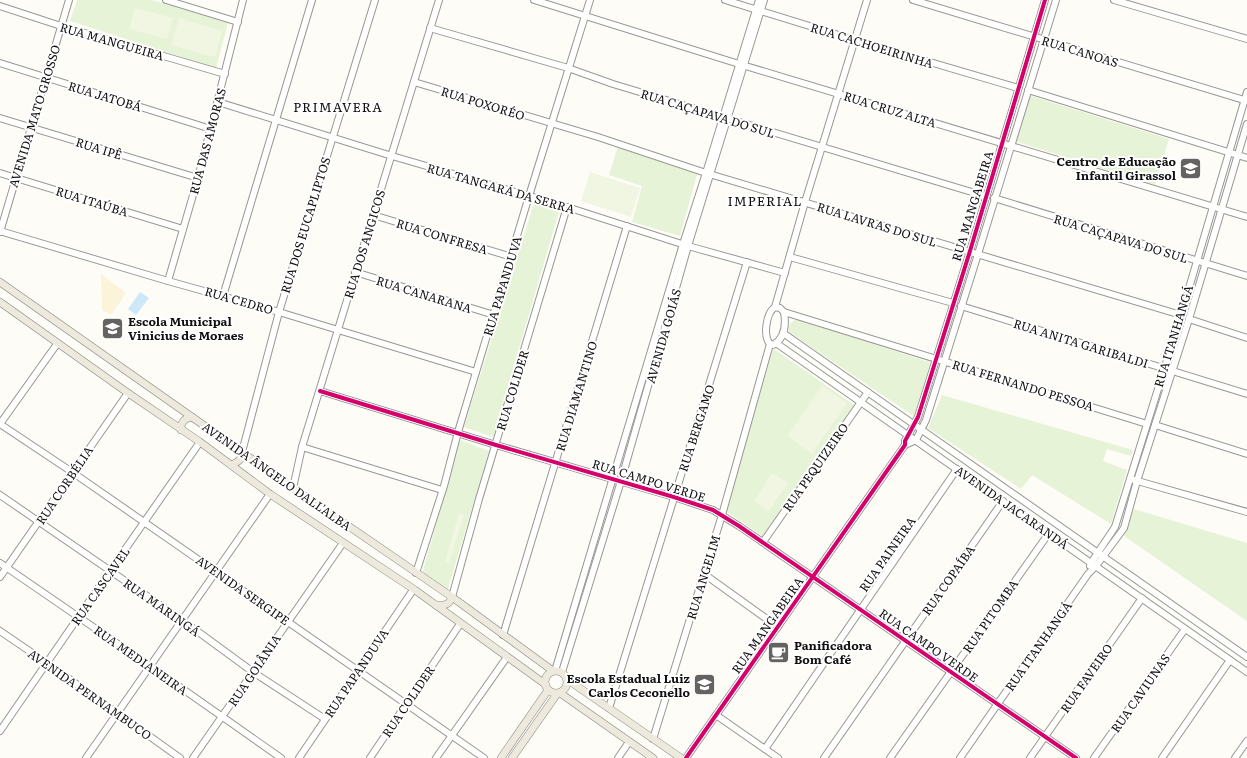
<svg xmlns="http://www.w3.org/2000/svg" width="1247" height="758" viewBox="0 0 1247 758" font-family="Literata,serif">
	<rect width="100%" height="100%" fill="#fdfcf7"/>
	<g fill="#e7f3d7">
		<path d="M77,0h75l76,23 -12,45 -146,-47z"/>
		<path d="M1028,95l141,44 -14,46 -141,-44z"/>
		<path d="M618,146l80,25 -18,65 -48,-14 10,-36 -33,-11z"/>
		<path d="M534,203l25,9 -66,225 -29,-10z"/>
		<path d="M797,319l135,44 -17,54 -126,-85c-1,-7 2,-10 8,-13z"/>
		<path d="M774,349l80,56 -92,131 -36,-25 46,-159z"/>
		<path d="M942,395l191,55 -2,6 -24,-7 -4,12 24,9 -16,54 -79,-49 -11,14 -93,-61z"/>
		<path d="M460,440l29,11 -42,141 -25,-18z"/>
		<path d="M1134,509l113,34v78l-123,-85z"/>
	</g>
	<path fill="#fcf4d9" d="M101,274l25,19 -15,22 -9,-5z"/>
	<g fill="#f0f6e1">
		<path d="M135,8l38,10 -6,21 -38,-10z"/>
		<path d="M179,18l43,13 -7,26 -44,-12z"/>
		<path d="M590,172l50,16 -9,29 -50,-16z"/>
		<path d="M822,386l25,17 -35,51 -25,-18z"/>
		<path d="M772,473l16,10 -19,28 -15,-10z"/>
		<path d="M459,513l5,2 -15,48 -4,-1z"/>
	</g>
	<path fill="#cde8f7" d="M140,292l9,6 -13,17 -8,-6z"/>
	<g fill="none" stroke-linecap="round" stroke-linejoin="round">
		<defs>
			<g id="minor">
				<path d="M166,0l72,22"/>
				<path d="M534,0l205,64 508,153"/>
				<path d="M725,0l130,40 163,48"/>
				<path d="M913,0l334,101"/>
				<path d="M1114,0l133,39"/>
				<path d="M0,6l61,20 164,48"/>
				<path d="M430,28l138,40 45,16 372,112"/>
				<path d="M0,63l211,66"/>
				<path d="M414,82l184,55 108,36 475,142"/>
				<path d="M1028,90l219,68"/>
				<path d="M218,102l174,54 175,51 121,39 97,27"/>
				<path d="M0,118l198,60"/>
				<path d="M0,173l183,56"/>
				<path d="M994,198l253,78"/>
				<path d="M373,215l139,42"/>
				<path d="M0,231l168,50 111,31 197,60"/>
				<path d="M0,232l69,-232"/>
				<path d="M790,257l163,46"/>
				<path d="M355,272l139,43"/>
				<path d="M168,281l30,-103 45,-178"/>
				<path d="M223,296l89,-296"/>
				<path d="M961,306l286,88"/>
				<path d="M775,307l30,-105 62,-202"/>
				<path d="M775,307l5,1 4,4c2,12 2,26 -11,33l-3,-1c-7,-8 -4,-31 5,-37z"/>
				<path d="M784,312l363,112"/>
				<path d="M1189,319l58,19"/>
				<path d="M783,333l464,324"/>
				<path d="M776,343l471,329"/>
				<path d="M320,391l176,54 178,52 39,13 26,16 337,232"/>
				<path d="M0,424l72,48 412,286"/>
				<path d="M0,424l57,-80"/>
				<path d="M1155,425l92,29"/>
				<path d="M905,445l11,-5 10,-20 52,-166 78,-254"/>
				<path d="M302,447l140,43"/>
				<path d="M242,452l37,-140 96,-312"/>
				<path d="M1134,480l113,32"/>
				<path d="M293,488l9,-41 137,-447"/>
				<path d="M0,495l182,125 71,52 72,47"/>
				<path d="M763,542l105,-150"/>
				<path d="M0,563l150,103 131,92"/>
				<path d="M1090,566l1,-3 24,-36 66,-212 66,-223"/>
				<path d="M416,573l28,-87 14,-54 71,-236 61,-196"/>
				<path d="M704,574l74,53"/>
				<path d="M0,577l128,-184"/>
				<path d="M452,597l27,-98 88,-292"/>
				<path d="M0,631l47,32 133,95"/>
				<path d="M503,635l124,-409"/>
				<path d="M555,671l128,-427 23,-71 53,-173"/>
				<path d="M562,672l59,-191 67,-235 76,-246"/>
				<path d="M609,708l138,-446"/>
				<path d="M716,715l62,43"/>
				<path d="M0,731l110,-160 90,-129"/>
				<path d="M653,739l69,-224 48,-171"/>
				<path d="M765,749l192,-280"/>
				<path d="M86,758l184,-264"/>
				<path d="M193,758l150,-215"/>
				<path d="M299,758l114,-168"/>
				<path d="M370,758l90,-134"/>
				<path d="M436,758l71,-101"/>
				<path d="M618,758l11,-16"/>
				<path d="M686,758l219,-313v-4l13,-24 52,-166 75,-251"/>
				<path d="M824,758l179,-257"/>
				<path d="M890,758l159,-225"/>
				<path d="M960,758l128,-184 8,-8 28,-38 13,-47 52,-162 58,-195"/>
				<path d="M1030,758l112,-160"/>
				<path d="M1094,758l91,-129"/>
				<path d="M1162,758l68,-98"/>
				<path d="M1235,758l12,-17"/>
			</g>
			<g id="major">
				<path d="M0,282l293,206 159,109 101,74"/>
				<path d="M0,302l128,91 72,49 70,52 145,96 130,94"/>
				<path d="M181,430c-1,-8 4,-12 11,-13"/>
				<path d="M231,465c7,-3 11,-5 11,-13"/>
				<path d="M436,605c8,0 13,1 16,-8"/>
				<circle cx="556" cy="682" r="11"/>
				<path d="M568,680l113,78"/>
				<path d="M560,693l93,65"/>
				<path d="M501,758l47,-68"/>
				<path d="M512,758l45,-64"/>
			</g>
		</defs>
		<use href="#minor" stroke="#979795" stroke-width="8"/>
		<use href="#major" stroke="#858482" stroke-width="8"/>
		<use href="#minor" stroke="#fffffe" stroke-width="6"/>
		<use href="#major" stroke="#ede9dc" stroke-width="7"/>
		<defs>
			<g id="cycleway">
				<path d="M320,391l176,54 178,52 39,13 26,16 337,232"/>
				<path d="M686,758l219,-313v-4l13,-24 52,-166 75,-251"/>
			</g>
		</defs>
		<use href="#cycleway" stroke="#fff" stroke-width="6"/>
		<use href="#cycleway" stroke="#d6006c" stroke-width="4"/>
	</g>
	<defs>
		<symbol id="school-square" viewBox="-11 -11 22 22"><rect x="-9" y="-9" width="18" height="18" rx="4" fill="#646362" stroke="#fff"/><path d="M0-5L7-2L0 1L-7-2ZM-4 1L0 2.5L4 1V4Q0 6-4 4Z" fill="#fff"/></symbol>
		<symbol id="cafe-square" viewBox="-11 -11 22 22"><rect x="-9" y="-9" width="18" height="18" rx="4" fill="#646362" stroke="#fff"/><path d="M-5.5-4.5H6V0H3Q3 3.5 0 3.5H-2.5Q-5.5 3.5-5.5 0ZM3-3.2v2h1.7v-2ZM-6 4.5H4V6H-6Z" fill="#fff"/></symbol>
	</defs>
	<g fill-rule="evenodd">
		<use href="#school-square" x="1178" y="156" width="25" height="25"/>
		<use href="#school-square" x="100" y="316" width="25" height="25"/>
		<use href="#cafe-square" x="766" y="640" width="25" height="25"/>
		<use href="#school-square" x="692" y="672" width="25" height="25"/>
	</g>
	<g text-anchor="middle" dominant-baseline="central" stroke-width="4" stroke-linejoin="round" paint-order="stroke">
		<g font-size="12" fill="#111" stroke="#fff">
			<text transform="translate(112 41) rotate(16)">RUA MANGUEIRA</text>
			<text transform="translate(872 45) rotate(17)">RUA CACHOEIRINHA</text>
			<text transform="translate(1080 51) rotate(17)">RUA CANOAS</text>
			<text transform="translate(105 96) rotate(17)">RUA JATOBÁ</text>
			<text transform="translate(483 103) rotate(17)">RUA POXORÉO</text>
			<text transform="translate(890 109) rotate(17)">RUA CRUZ ALTA</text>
			<text transform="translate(708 113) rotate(17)">RUA CAÇAPAVA DO SUL</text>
			<text transform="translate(34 116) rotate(-73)">AVENIDA MATO GROSSO</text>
			<text transform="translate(207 141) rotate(-75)">RUA DAS AMORAS</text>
			<text transform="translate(99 148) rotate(17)">RUA IPÊ</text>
			<text transform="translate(501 188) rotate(16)">RUA TANGARÁ DA SERRA</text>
			<text transform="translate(92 201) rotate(17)">RUA ITAÚBA</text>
			<text transform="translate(972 206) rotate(-73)">RUA MANGABEIRA</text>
			<text transform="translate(877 224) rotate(17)">RUA LAVRAS DO SUL</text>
			<text transform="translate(305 225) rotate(-73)">RUA DOS EUCAPLIPTOS</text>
			<text transform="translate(442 236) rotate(17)">RUA CONFRESA</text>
			<text transform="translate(1121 238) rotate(17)">RUA CAÇAPAVA DO SUL</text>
			<text transform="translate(364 244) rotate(-73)">RUA DOS ANGICOS</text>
			<text transform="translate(502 286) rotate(-73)">RUA PAPANDUVA</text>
			<text transform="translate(424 294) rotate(17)">RUA CANARANA</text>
			<text transform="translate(239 300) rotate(16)">RUA CEDRO</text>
			<text transform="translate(663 336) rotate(-74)">AVENIDA GOIÁS</text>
			<text transform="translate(1173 336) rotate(-73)">RUA ITANHANGÁ</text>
			<text transform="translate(1081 343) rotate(17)">RUA ANITA GARIBALDI</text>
			<text transform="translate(1023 385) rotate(17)">RUA FERNANDO PESSOA</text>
			<text transform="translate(512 390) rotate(-73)">RUA COLIDER</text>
			<text transform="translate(576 396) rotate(-73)">RUA DIAMANTINO</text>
			<text transform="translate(696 428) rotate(-72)">RUA BERGAMO</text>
			<text transform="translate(815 467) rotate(-55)">RUA PEQUIZEIRO</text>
			<text transform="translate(277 476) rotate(35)">AVENIDA ÂNGELO DALL'ALBA</text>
			<text transform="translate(649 480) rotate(17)">RUA CAMPO VERDE</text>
			<text transform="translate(64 485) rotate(-56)">RUA CORBÉLIA</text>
			<text transform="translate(1012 507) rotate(35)">AVENIDA JACARANDÁ</text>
			<text transform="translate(887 554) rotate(-55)">RUA PAINEIRA</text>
			<text transform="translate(703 577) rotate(-73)">RUA ANGELIM</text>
			<text transform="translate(948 580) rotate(-55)">RUA COPAÍBA</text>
			<text transform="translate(100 586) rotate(-55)">RUA CASCAVEL</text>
			<text transform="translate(243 590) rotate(35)">AVENIDA SERGIPE</text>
			<text transform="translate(162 607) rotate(35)">RUA MARINGÁ</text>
			<text transform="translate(990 616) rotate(-55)">RUA PITOMBA</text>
			<text transform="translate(767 625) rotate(-55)">RUA MANGABEIRA</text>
			<text transform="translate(929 645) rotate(35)">RUA CAMPO VERDE</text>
			<text transform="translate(1038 646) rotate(-55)">RUA ITANHANGÁ</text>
			<text transform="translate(141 660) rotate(35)">RUA MEDIANEIRA</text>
			<text transform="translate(254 670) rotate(-56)">RUA GOIÂNIA</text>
			<text transform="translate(356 673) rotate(-56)">RUA PAPANDUVA</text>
			<text transform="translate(1086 678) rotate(-55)">RUA FAVEIRO</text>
			<text transform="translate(1140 693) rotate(-55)">RUA CAVIUNAS</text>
			<text transform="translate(90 694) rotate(35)">AVENIDA PERNAMBUCO</text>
			<text transform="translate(408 701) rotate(-56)">RUA COLIDER</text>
		</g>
		<g font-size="12" font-weight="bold" fill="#111" stroke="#fff" text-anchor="end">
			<text x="1176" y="161">Centro de Educação<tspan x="1176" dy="14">Infantil Girassol</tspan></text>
			<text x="128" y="321" text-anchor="start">Escola Municipal<tspan x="128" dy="14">Vinicius de Moraes</tspan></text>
			<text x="794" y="645" text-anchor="start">Panificadora<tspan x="794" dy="14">Bom Café</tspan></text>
			<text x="690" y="678">Escola Estadual Luiz<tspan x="690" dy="14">Carlos Ceconello</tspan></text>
		</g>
		<g font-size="13" letter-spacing="1" fill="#111" stroke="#fff">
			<text x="338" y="106">PRIMAVERA</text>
			<text x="765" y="200">IMPERIAL</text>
		</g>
	</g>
</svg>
